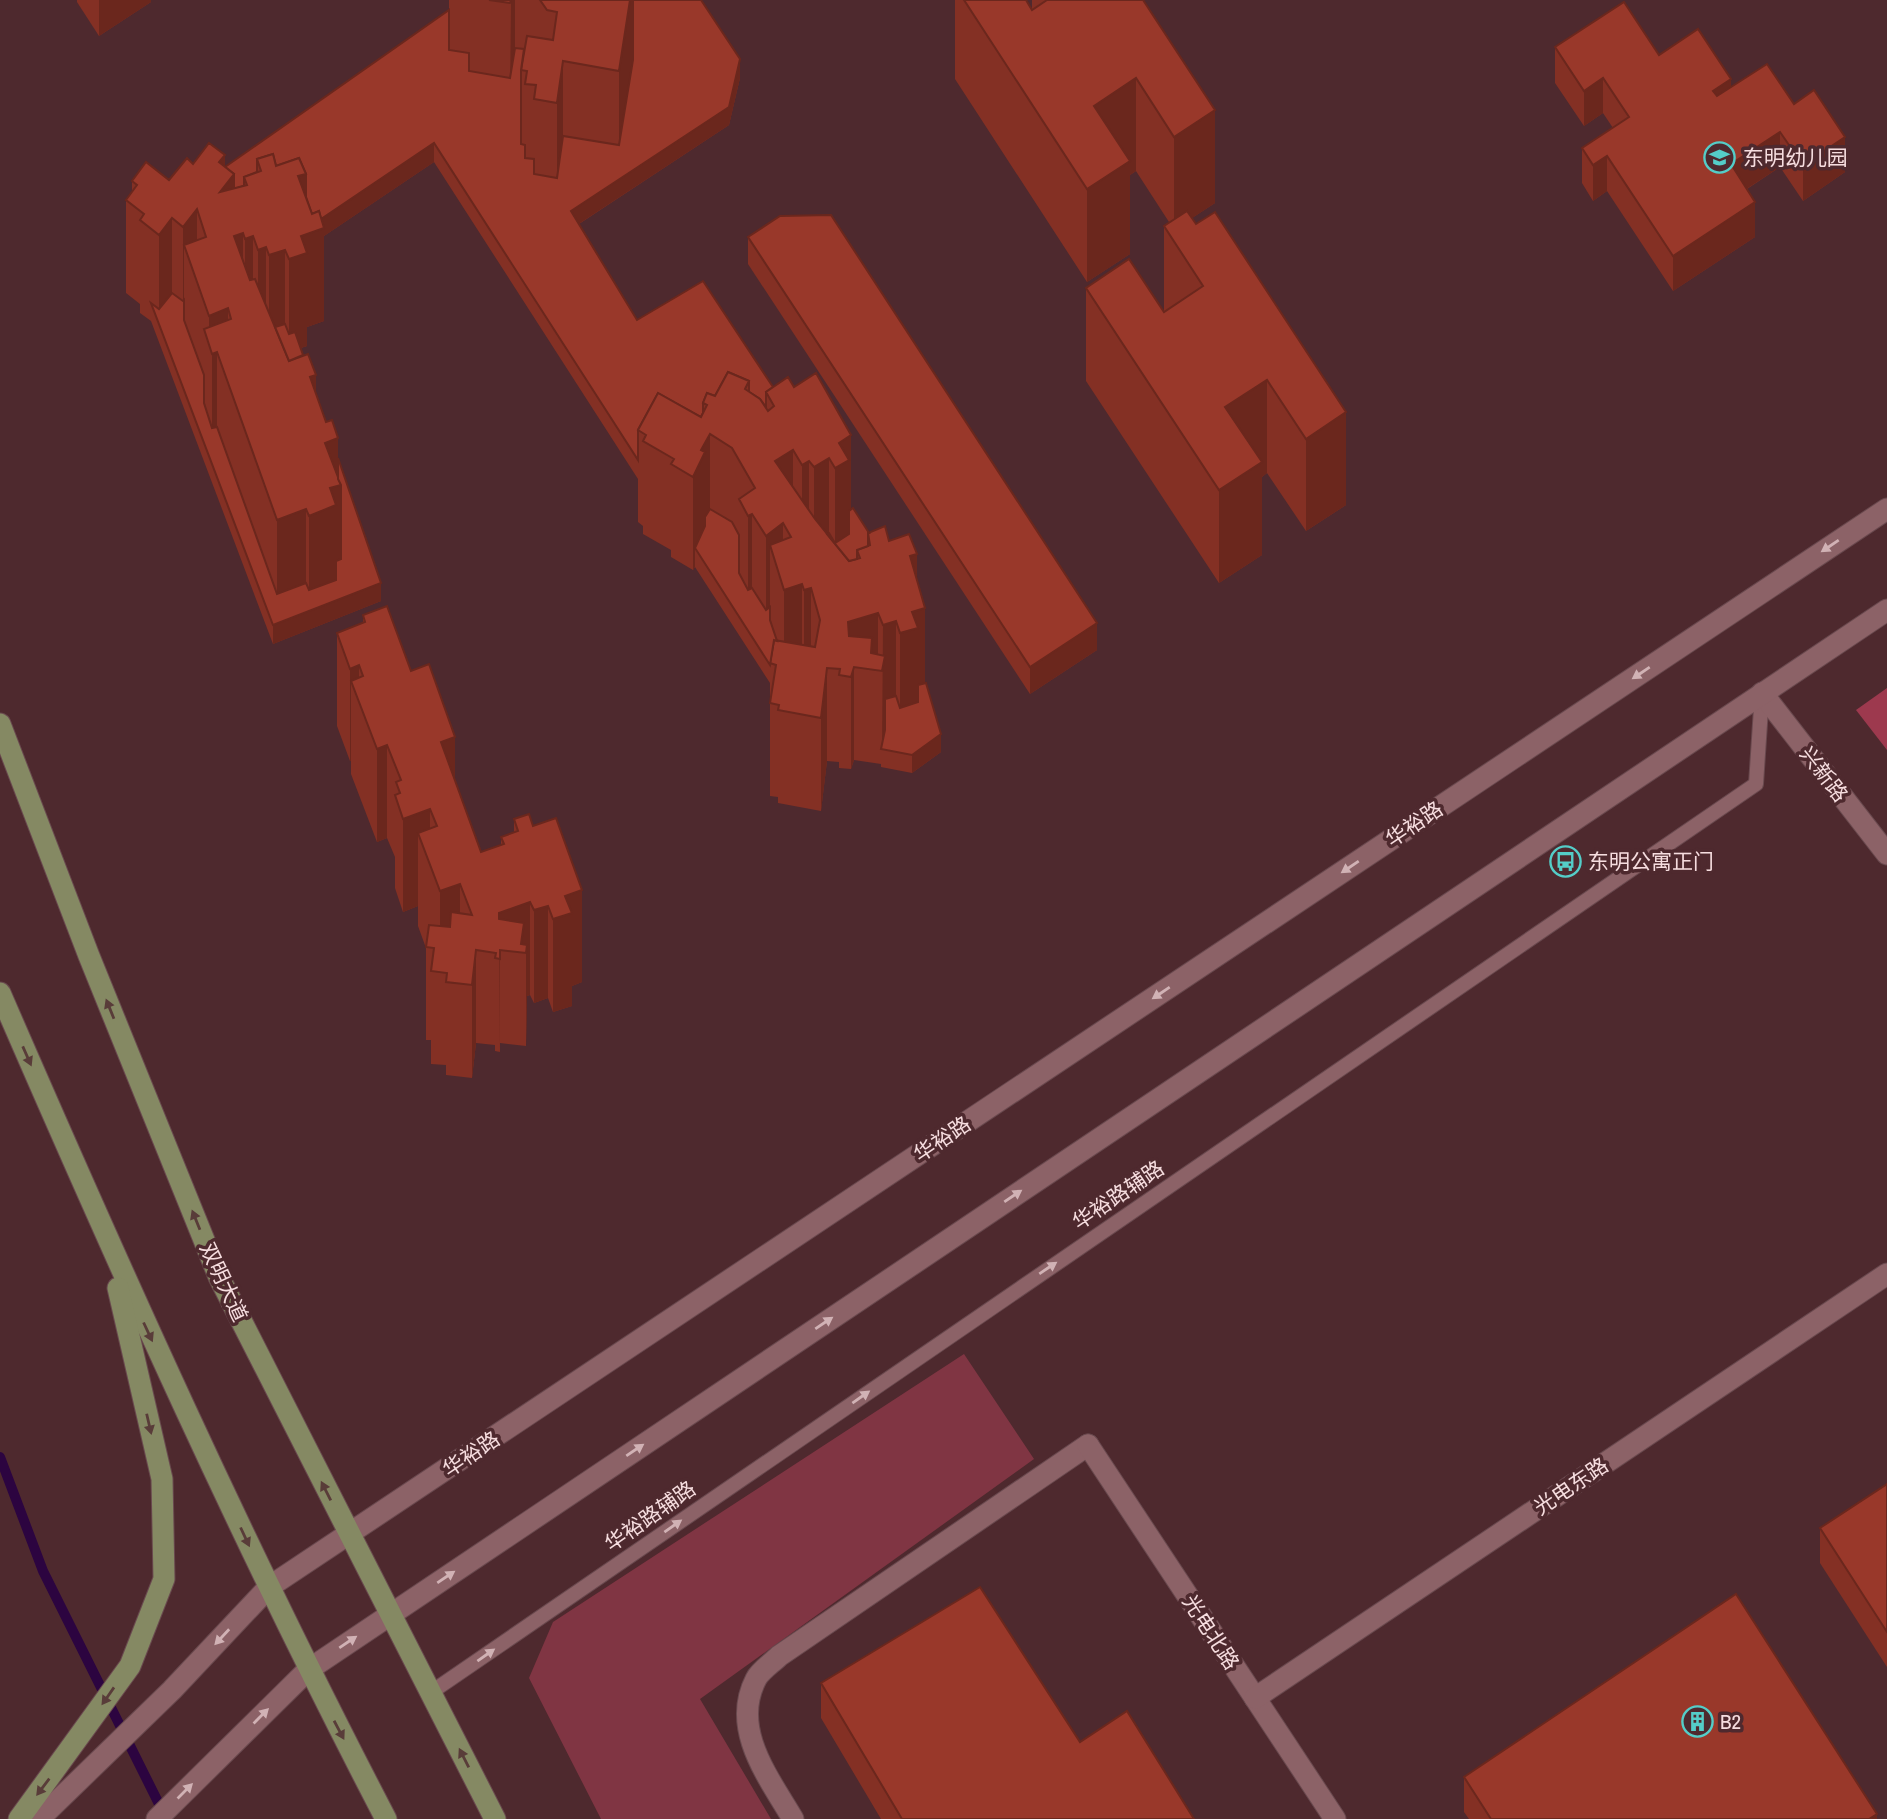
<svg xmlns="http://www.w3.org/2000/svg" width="1887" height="1819" viewBox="0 0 1887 1819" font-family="'Archivo Narrow','Noto Sans SC',sans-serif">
	<rect width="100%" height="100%" fill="#4e292e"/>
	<path fill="#803543" d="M964,1354l70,105 -334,240 71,120h-170l-72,-141 24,-56z"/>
	<path fill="#9d394e" d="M1887,688v62l-31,-40z"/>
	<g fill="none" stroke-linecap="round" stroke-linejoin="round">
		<path stroke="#2c0440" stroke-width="10" d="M0,1457l43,114 121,243"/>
		<defs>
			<path id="lane" d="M430,1693l1326,-909 6,-91"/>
			<path id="street" d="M793,1819c-24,-41 -63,-90 -37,-140 4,-8 16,-16 23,-23l309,-211"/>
			<g id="secondary">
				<path d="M1762,693l125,161"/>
				<path d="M1088,1445l247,374"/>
				<path d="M1255,1698l632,-424"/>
				<path d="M39,1819l133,-129 97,-103 1618,-1078"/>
				<path d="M157,1819l151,-149 1579,-1060"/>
			</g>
			<g id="primary">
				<path d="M0,724l89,232 130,321 276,542"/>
				<path d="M0,993c121,279 245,556 386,826"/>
				<path d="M19,1819l111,-153 34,-87 -2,-100 -44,-191"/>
			</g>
		</defs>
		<use href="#lane" stroke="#69494e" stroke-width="16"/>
		<use href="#street" stroke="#69494e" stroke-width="23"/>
		<use href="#secondary" stroke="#69494e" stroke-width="23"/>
		<use href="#primary" stroke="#69494e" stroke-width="23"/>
		<use href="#lane" stroke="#8c6267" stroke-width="14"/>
		<use href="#street" stroke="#8c6267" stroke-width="21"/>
		<use href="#secondary" stroke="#8c6267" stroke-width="21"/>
		<use href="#primary" stroke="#858963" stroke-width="21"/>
	</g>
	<g fill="#843024">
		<path d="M77,0h74v2l-52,34 -22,-34z"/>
		<path d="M449,0h252l39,78 -11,47 -150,99 58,96 136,67h21l22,-14 35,136 18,24 20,8 28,40 8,102 16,69 -29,21 -31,-6v-3l-27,-4 -3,9 -12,-1v-6l-12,-1 -6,50 -43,-8v-6l-8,-1v-113l-75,-116 -2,3 -22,-13v-7l-28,-16v-8l-5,-4v-43l-204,-317 -110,74v85l-17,6v19l-6,2 37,110 43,143 -108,43 -122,-323 -11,-8v-9l-14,-11v-93l6,-8v-11l37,-1 24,-16 32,-9v12l224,-157z"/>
		<path d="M955,0h71l6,10v-10h111l72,203 -23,15 154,287 -40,26 -39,-58 -5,4v78l-43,28 -133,-202v-93l78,24v-86l5,-4 -33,-51 -6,4v79l-43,28 -132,-203z"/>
		<path d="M1555,47l104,8 72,32 63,17 51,68 -42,29 -23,-34 -33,22 8,48 -82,54 -66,-100 -14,10 -11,-18v-35l31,-20 -10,-15 -19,13 -29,-43z"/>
		<path d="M748,237l349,413 -67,44 -282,-430z"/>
		<path d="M363,615l48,56 44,111 26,70 20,-7v-8l13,-5v-13l68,163 -10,4v20l-19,6 -5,-14 -14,5 -4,-8 -3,1 -1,50 -26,-3v9l-5,-1v-6l-19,-2 -4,35 -26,-3v-10l-15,-1v-24h-5v-92l-8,-22v-20l-15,6 -8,-24v-31l-8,-19 -10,4 -26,-68v-13h-1l-13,-35v-93l26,-10z"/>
		<path d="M1887,1484v183l-67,-104v-35z"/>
		<path d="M821,1683l259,59 114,77h-313l-60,-101z"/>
		<path d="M1464,1777l413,42h-408l-5,-7z"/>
	</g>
	<g fill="#6b271d">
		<path d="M99,0h52v2l-52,34z"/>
		<path d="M511,0h4v66l-5,30z"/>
		<path d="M630,0h3v78l-14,85v-92z"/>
		<path d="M740,59v19l-11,47 -158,104v-18z"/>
		<path d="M563,61v93l-6,42v-93z"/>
		<path d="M1136,78v93l-6,4v79l-43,28v-93l7,-83z"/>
		<path d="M1603,78v35l-19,13v-35z"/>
		<path d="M1731,79v36l-18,-24z"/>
		<path d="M1215,110v93l-41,27v-93z"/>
		<path d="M1780,132v35l-49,32v-35z"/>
		<path d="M1845,137v35l-42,29v-36z"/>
		<path d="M434,143v19l-110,74v85l-17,6v19l-18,6v-93l-4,-9v92l-16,6v-93l29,-79z"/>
		<path d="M225,155v31l9,-12v62l9,-3v93l-24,-89v-75z"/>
		<path d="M1607,156v35l-14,10v-36z"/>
		<path d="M1755,202v35l-82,54v-35z"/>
		<path d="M197,209v72l-13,-36v73l-1,1v-92z"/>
		<path d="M172,218v93l-13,14v-90z"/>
		<path d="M253,236v93l-8,-50v-40z"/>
		<path d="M257,247h16l-7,2v91l-8,3v-93z"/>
		<path d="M228,308v75l-11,-31v93l-5,2v-93l-3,-9v-29z"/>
		<path d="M316,375v93l-6,-91z"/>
		<path d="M1267,380v93l-5,4v78l-43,28v-93l6,-83z"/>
		<path d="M1346,412v93l-40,26v-92z"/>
		<path d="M710,434v93l-15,21v19l-2,3v-93l8,-27z"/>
		<path d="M851,435v93l-2,25 -14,8v-93l4,-25z"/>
		<path d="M338,438v47h3v92l-32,32v-93l16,-73z"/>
		<path d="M793,450v93l-2,-6 -8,-14v61l-13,-39v80l-4,3v-92l8,-75z"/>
		<path d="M829,458v93l-15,9v-93z"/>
		<path d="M809,461v93l-7,4v-93z"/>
		<path d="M306,509v93l-29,11v-93z"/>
		<path d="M752,514v93l-4,1v-92z"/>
		<path d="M917,554v57l8,-3v93l-25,25v-93l10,-77z"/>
		<path d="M381,583v18l-108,43v-19z"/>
		<path d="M802,584v93l-18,5v-92z"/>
		<path d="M811,588v93l-7,1v-92z"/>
		<path d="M878,613v58l-24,-4v93l-3,9v-92l-3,-55z"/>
		<path d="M896,621v93l-11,35h-3l1,-124z"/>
		<path d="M1097,623v27l-67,44v-27z"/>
		<path d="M359,665v37l-8,-21v80h-1v-92z"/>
		<path d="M827,668v93l-6,50v-93z"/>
		<path d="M941,734v18l-29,21v-18z"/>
		<path d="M455,737v93l-14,-88z"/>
		<path d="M387,745v93l-10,4v-93z"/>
		<path d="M430,809v57l-12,-33v73l-15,6v-93z"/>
		<path d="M460,884v92l-20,-4v-81z"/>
		<path d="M582,890v92l-10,4v20l-19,6v-93l12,-23z"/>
		<path d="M530,902v93l-3,1 -1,50v-93l-26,-3v102l-1,-139z"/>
		<path d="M548,906v92l-14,5v-93z"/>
		<path d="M476,950v93l-4,35v-93z"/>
		<path d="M1877,1814v5h-8z"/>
	</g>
	<g fill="#99382a" stroke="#6b271d" stroke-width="2">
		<path d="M489,0h22l-1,3z"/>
		<path d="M540,0h90l-11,71 -56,-10 -6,42 -23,-4 2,-14 -11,-1 2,-13 -6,-1 6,-34 26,4 4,-28 -10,-2z"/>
		<path d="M633,0h68l39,59 -11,48 -158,104 66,109 66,-39 70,106 -7,5v15l-6,-8 -11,-7v-11l-21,-9 -13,24 -8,-3 -4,10v10l-2,4 -43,-24 -20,37v30l-204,-317 -113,76 -2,-8 -7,3 -6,-17v-23l-7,-16 -23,8 -3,-12 -16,5v13l-13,5v9l-10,3v-15l-9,-7 224,-157v40l20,3v18l41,7 5,-30 9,1 -3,21v74l4,1v13l9,1v15l23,4 6,-42 56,9 14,-85z"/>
		<path d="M964,0h62l6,10 15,-10h96l72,110 -41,27 -38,-59 -42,28 36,55 -43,28z"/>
		<path d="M1624,2l35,53 39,-26 33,50 -18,12 4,5 50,-32 27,40 20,-14 31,47 -42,28 -23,-33 -49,32 24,38 -82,54 -66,-100 -14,9 -11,-17 47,-31 -26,-39 -19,13 -29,-44z"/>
		<path d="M209,143l16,12 -6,7 15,12 -14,18 27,-7 -3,-8 17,-6 -4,-12 16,-5 3,12 23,-8 7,16 -8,2 14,38 7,-3 5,17 -23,8 6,17 -18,6 -4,-9 -16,5 -3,-8 -8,3 -5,-14 -8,3 -2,-6 -9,3 16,44 5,-1 34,82 19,-7 8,21 -6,2 16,45 6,-2 6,18 -13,5 16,42 -11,3 6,17 -27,11 -3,-7 -29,11 -60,-168 -5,2 -8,-25 27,-10 -3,-11 -19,8 -25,-71 22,-8 -9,-28 -14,18 -11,-9 -13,17 -19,-15 4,-6 -18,-14 11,-15 -5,-4 14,-19 23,18 18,-22 6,6z"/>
		<path d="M1187,211l9,13 19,-12 131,200 -40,27 -39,-59 -42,27 37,55 -43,28 -133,-202 43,-29 35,53 39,-26 -39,-60z"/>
		<path d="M831,215l266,408 -67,44 -282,-430 32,-21z"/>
		<path d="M172,293l11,8 1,-1v20l20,55v28l8,25 5,-1 60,167 29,-11 3,7 27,-10v-19l5,-2v-74l-3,-6v-21l43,125 -108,42 -122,-322 8,6z"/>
		<path d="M285,324l4,10 6,-2 8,23 -14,6 -14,-34z"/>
		<path d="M728,372l21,9 -4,8 15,10 8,12 6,-5 -8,-14 22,-15 6,10 22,-14 35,62 -12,8 10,17 -14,8 -6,-10 -15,9 -5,-6 -7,4 -9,-15 -18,11 40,58 34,42 11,-3 -3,-8 13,-5 -2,-12 17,-7 4,15 20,-7 8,20 -7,2 15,52 -13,4 6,16 -18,5 -4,-12 -13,4 -5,-12 -30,9 1,14 23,2 -1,15 14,3 -3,15 -28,-4 -3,10 -12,-2 1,-6 -13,-1 -6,50 -43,-8 1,-5 -9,-2 6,-38 -6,-2 4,-23 41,7 5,-27 -9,-32 -7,2 -2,-6 -18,6 -14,-45 21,-8 -8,-14 -17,13 -14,-22 -4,2 -9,-17 16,-11 -23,-40 -22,-14 -9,16 4,2 -12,25 -22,-13 3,-5 -31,-18 3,-6 -8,-5 20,-37 43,24 6,-12 -4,-2 4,-10 8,3z"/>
		<path d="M853,508l16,25h-1v13l-11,4v9l-8,2 -22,-27 2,-1 6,10 14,-9v-23z"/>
		<path d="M710,509l22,13 7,13v38l9,17 4,-2 14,22 4,-3v13l7,21 -3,-1 -4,25 -75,-117 10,-22v-9z"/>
		<path d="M387,606l24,65 18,-7 26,73 -14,5 40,110 23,-8 -3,-7 17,-6 -4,-12 15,-5 4,12 23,-8 26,72 -17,6 7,17 -19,6 -5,-13 -14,4 -4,-8 -31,11v6l25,4 -3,21 6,1 -1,8 -26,-3v9l-5,-1 1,-5 -20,-3 -4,35 -26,-3 1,-9 -16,-2 3,-23 -8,-1 3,-22 21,2 1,-15 21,3 -12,-31 -20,7 -22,-58 19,-7 -7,-17 -27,10 -8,-24 5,-2 -4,-11 5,-2 -14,-35 -10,4 -26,-68 12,-5 -4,-11 -9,4 -13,-36 28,-11 -2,-7z"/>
		<path d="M926,683l15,51 -29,21 -31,-6 4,-19v-31l11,-3 4,12 18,-6v-17z"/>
		<path d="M1887,1484v148l-67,-104z"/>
		<path d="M980,1587l100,155 47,-31 67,108h-292l-81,-136z"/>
		<path d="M1736,1594l141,220 -8,5h-378l-27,-42z"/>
	</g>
	<defs><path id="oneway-solid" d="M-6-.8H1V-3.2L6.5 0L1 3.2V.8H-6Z" transform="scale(1.75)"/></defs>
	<g fill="#d1b2b5">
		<use href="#oneway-solid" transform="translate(1830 546) rotate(146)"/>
		<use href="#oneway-solid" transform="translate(1641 673) rotate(146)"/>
		<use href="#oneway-solid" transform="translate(1350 867) rotate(146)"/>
		<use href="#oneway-solid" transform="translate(1161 993) rotate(146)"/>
		<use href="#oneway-solid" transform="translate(1013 1196) rotate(-34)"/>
		<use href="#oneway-solid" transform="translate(1048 1268) rotate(-34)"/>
		<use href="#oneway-solid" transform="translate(824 1323) rotate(-34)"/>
		<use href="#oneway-solid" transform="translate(861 1397) rotate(-35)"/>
		<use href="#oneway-solid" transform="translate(635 1450) rotate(-34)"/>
		<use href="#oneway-solid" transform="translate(673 1526) rotate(-35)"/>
		<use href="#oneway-solid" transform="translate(446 1577) rotate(-34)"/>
		<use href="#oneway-solid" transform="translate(222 1637) rotate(133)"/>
		<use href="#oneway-solid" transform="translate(348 1642) rotate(-34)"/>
		<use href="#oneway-solid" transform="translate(486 1655) rotate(-35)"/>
		<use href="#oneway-solid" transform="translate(261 1716) rotate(-45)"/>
		<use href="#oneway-solid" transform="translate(185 1791) rotate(-45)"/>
	</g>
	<g fill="#593c39">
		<use href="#oneway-solid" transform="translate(110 1009) rotate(-112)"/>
		<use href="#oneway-solid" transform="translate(27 1056) rotate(66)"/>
		<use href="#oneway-solid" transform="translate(196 1220) rotate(-112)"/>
		<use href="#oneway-solid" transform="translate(148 1332) rotate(65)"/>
		<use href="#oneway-solid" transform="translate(149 1424) rotate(77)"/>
		<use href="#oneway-solid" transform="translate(326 1491) rotate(-117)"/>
		<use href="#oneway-solid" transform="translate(245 1537) rotate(65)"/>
		<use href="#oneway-solid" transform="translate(108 1696) rotate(125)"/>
		<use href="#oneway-solid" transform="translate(339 1730) rotate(62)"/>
		<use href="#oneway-solid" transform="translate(464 1758) rotate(-117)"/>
		<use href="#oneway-solid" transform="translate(43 1787) rotate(127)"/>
	</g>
	<defs>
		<symbol id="school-ring" viewBox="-11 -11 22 22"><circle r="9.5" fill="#4e292e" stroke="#54cdc8" stroke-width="1.5"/><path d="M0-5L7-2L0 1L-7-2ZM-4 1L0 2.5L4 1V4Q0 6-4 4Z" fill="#54cdc8"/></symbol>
		<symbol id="bus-ring" viewBox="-11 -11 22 22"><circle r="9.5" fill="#4e292e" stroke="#54cdc8" stroke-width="1.5"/><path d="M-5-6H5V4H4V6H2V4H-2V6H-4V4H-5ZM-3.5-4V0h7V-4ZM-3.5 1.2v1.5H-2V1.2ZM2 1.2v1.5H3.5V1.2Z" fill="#54cdc8"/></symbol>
		<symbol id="building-ring" viewBox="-11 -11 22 22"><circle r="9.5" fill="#4e292e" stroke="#54cdc8" stroke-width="1.5"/><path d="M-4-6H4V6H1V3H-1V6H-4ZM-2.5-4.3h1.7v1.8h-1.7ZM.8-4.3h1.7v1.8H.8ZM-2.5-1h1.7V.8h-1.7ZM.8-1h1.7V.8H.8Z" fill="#54cdc8"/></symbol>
	</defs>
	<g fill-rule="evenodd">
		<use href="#school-ring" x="1702" y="140" width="35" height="35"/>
		<use href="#bus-ring" x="1548" y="844" width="35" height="35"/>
		<use href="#building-ring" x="1680" y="1704" width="35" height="35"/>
	</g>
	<g text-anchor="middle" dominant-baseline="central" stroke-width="7" stroke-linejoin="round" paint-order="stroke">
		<g font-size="21" fill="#f6dddf" stroke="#4e292e" text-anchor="start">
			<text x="1743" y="157">东明幼儿园</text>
			<text x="1588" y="861">东明公寓正门</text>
			<text x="1720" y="1721">B2</text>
		</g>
		<g font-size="21" fill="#f6dddf" stroke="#4e292e">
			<text transform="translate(1824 774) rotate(52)">兴新路</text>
			<text transform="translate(1414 824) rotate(-34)">华裕路</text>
			<text transform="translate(942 1139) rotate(-34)">华裕路</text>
			<text transform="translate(1118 1195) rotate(-34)">华裕路辅路</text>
			<text transform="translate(224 1282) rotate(65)">双明大道</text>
			<text transform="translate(471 1454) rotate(-34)">华裕路</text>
			<text transform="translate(1571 1486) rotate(-34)">光电东路</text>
			<text transform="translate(650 1516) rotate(-35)">华裕路辅路</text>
			<text transform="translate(1211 1632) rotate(57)">光电北路</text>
		</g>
	</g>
</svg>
